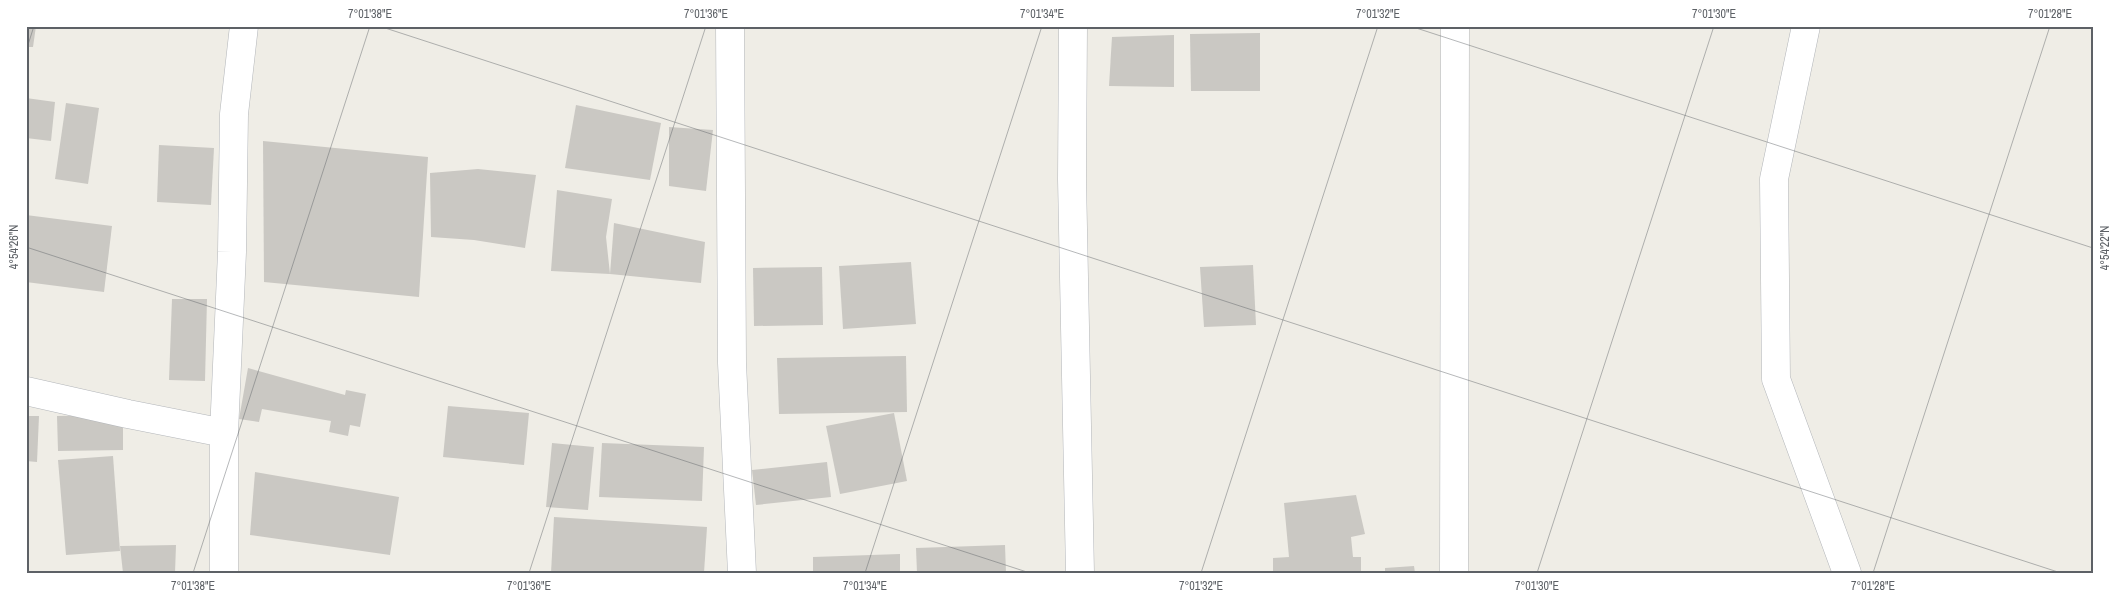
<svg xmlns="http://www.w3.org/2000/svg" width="2119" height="599" viewBox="0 0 2119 599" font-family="'Archivo Narrow',sans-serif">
	<rect width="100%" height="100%" fill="#efede6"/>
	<g fill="#cac8c3">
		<path d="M26,26h10l-3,21h-7z"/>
		<path d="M1260,33v58h-69l-1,-57z"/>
		<path d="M1174,35v52l-65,-1 3,-49z"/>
		<path d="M26,98l29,4 -4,39 -25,-3z"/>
		<path d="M66,103l33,5 -11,76 -33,-5z"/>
		<path d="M576,105l85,18 -11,57 -85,-12z"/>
		<path d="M669,127l44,3 -7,61 -37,-5z"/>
		<path d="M263,141l165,16 -9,140 -155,-15z"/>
		<path d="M159,145l55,3 -3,57 -54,-3z"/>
		<path d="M478,169l58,6 -11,73 -51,-8 -43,-3 -1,-64z"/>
		<path d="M557,190l55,9 -6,38 4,37 -59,-3z"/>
		<path d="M26,215l86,11 -8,66 -78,-10z"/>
		<path d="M614,223l91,19 -4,41 -91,-9z"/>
		<path d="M911,262l5,62 -73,5 -4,-63z"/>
		<path d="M1253,265l3,60 -52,2 -4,-60z"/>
		<path d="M822,267l1,58 -69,1 -1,-58z"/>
		<path d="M172,299h35l-2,82 -36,-1z"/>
		<path d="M906,356l1,56 -128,2 -2,-56z"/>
		<path d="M248,368l97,27 1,-5 20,4 -6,33 -10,-2 -2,11 -19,-4 2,-11 -69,-12 -3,13 -20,-3z"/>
		<path d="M448,406l81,7 -5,52 -81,-8z"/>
		<path d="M894,413l13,68 -67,13 -14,-68z"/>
		<path d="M123,415v35l-65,1 -1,-35z"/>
		<path d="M26,416h13l-2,46 -11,-1z"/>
		<path d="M552,443l42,4 -6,63 -42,-3z"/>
		<path d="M602,443l102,4 -2,54 -103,-4z"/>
		<path d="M113,456l7,95 -54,4 -8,-95z"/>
		<path d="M827,462l4,35 -75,8 -4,-35z"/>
		<path d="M255,472l144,25 -9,58 -140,-20z"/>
		<path d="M1356,495l9,39 -14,3 2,20h8v16h-88v-15l16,-1 -5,-54z"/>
		<path d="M554,517l153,10 -3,46h-153z"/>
		<path d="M176,545l-1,28h-52l-3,-27z"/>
		<path d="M1005,545l1,28h-89l-1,-25z"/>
		<path d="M900,554v19h-87v-16z"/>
		<path d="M1414,566l1,7h-30v-5z"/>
	</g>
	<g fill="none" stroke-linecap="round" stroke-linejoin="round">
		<defs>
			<g id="minor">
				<path d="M730,26l2,337 10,210"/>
				<path d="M1073,26l-1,153 8,394"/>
				<path d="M1806,26l-32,153 2,200 71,194"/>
				<path d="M26,391l102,23 96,19"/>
				<path d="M224,573v-140l8,-181 2,-138 10,-88"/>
				<path d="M1454,573l1,-547"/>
			</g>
		</defs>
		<use href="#minor" stroke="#b3b6ba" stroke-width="29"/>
		<use href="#minor" stroke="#fff" stroke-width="28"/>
	</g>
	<path fill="none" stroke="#5d6166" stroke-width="1" stroke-opacity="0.45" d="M379,26l1682,547M1410,26l683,222M26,51l8,-25M26,247l1004,326M193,573l177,-547M529,573l177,-547M865,573l177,-547M1201,573l177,-547M1537,573l177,-547M1873,573l177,-547"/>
	<rect width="2119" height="599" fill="none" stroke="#ffffff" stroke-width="55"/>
	<rect x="28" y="28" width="2064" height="544" fill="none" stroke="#5d6166" stroke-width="2"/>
	<g font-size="12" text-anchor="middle" fill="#5d6166">
		<text x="370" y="18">7°01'38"E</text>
		<text x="706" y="18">7°01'36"E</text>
		<text x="1042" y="18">7°01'34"E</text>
		<text x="1378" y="18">7°01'32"E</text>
		<text x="1714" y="18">7°01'30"E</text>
		<text x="2050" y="18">7°01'28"E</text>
		<text transform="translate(14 247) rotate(-90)" y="4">4°54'26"N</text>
		<text transform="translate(2105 248) rotate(-90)" y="4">4°54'22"N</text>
		<text x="193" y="590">7°01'38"E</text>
		<text x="529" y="590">7°01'36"E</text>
		<text x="865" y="590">7°01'34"E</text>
		<text x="1201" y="590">7°01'32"E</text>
		<text x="1537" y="590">7°01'30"E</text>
		<text x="1873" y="590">7°01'28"E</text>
	</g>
</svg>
